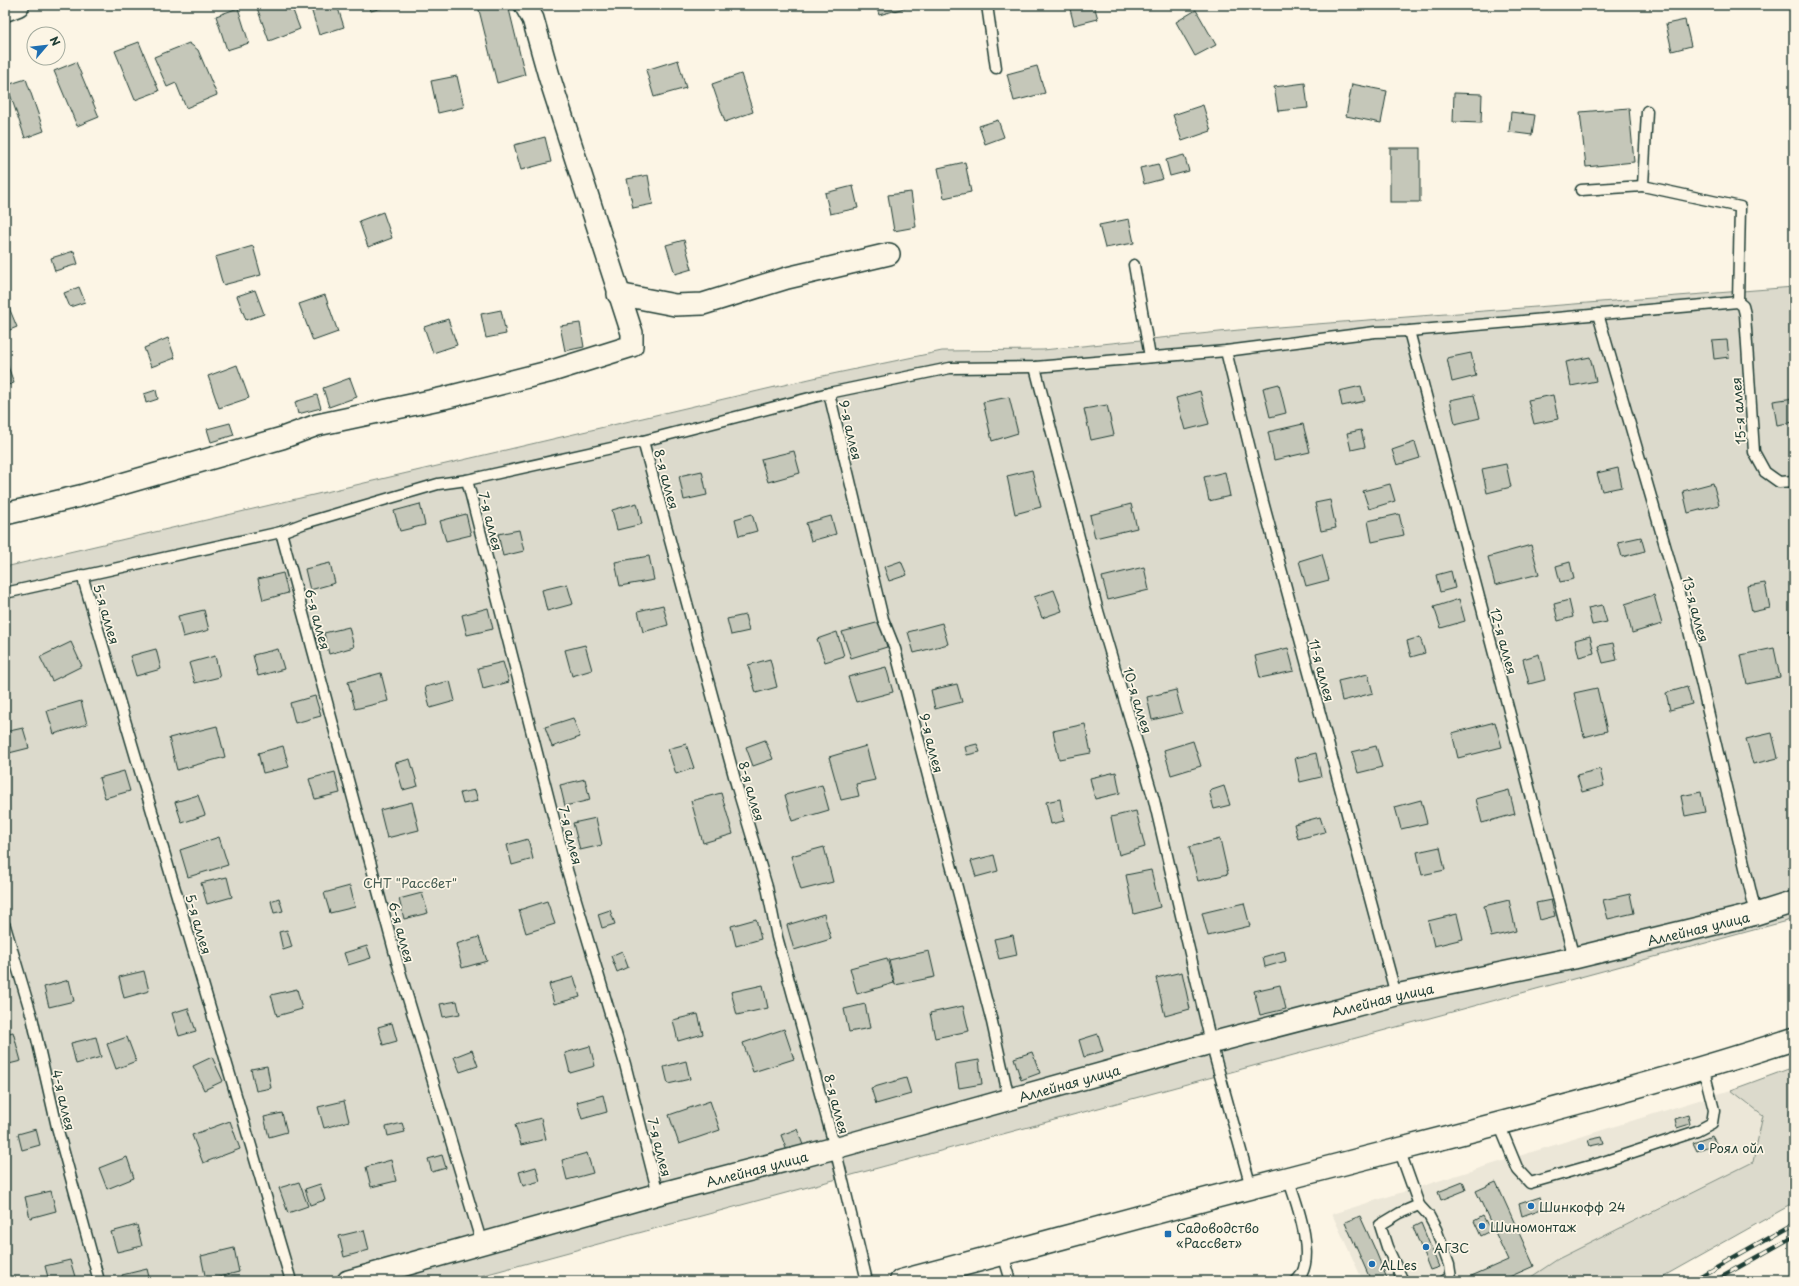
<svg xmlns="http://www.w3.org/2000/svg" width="1799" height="1286" viewBox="0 0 1799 1286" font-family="'Playpen Sans',sans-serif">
	<rect width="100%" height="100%" fill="#fcf5e5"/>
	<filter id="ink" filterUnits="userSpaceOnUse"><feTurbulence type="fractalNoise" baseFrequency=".025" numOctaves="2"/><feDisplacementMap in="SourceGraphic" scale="8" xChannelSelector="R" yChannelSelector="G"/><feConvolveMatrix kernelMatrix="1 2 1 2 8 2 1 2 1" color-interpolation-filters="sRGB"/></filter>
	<g filter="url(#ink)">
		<path fill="#ece7d8" d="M1731,1090l32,25 -10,47 -195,97 -33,22h-162l-31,-67z"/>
		<g fill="#dcdacc" stroke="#7e8c80">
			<path d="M1794,287v632l-1332,362h-457v-714l813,-190 124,-26 101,-1 196,-20z"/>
			<path d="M1794,1067v136l-139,78h-130l33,-22 195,-97 10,-47 -32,-25z"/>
		</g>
		<g fill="#c5c7b9" stroke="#1f3d34">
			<path d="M256,5h35l9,24 -31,12z"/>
			<path d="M310,5h27l7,22 -25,8z"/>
			<path d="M369,5h23l-21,6z"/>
			<path d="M483,5h25l17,70 -28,8 -19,-77z"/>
			<path d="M876,5h36v1l-33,9z"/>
			<path d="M1069,5h25l4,14 -24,6z"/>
			<path d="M238,8l11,35 -22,7 -11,-34z"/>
			<path d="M1196,10l20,35 -21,11 -19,-34z"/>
			<path d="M1685,20l6,26 -19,5 -6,-27z"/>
			<path d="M139,42l20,49 -24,9 -20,-49z"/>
			<path d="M189,43l9,7 19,45 -31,13 -10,-25 -9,4 -13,-30z"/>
			<path d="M678,60l8,28 -32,9 -8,-27z"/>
			<path d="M76,62l23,55 -22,9 -23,-55z"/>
			<path d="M1037,66l8,27 -31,8 -7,-27z"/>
			<path d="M741,74l12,38 -28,10 -13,-38z"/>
			<path d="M457,76l7,31 -26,6 -7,-32z"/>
			<path d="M26,79l18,52 -19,7 -18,-53z"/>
			<path d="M1305,83l3,25 -30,3 -4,-24z"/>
			<path d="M1352,84l35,7 -6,32 -35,-7z"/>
			<path d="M1454,93l28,1 -1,29 -28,-1z"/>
			<path d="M1203,105l8,26 -29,10 -9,-26z"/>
			<path d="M1629,108l5,54 -48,5 -6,-55z"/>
			<path d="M1511,112l24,3 -3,20 -23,-3z"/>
			<path d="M998,120l6,17 -19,7 -6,-18z"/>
			<path d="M545,137l6,25 -30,8 -7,-25z"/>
			<rect x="1390" y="148" width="30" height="54"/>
			<path d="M1184,155l5,16 -19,5 -4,-16z"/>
			<path d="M965,162l6,30 -27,6 -6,-30z"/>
			<path d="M1158,164l5,15 -19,5 -4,-16z"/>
			<path d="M648,175l5,29 -20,4 -6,-29z"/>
			<path d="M853,186l5,22 -28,6 -5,-21z"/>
			<path d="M911,192l5,35 -22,4 -6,-36z"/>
			<path d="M383,212l9,26 -24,9 -9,-26z"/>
			<path d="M1129,219l5,24 -29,5 -6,-23z"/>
			<path d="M684,240l8,29 -17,5 -9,-29z"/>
			<path d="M253,246l8,29 -38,10 -8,-28z"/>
			<path d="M74,251l4,13 -23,7 -4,-13z"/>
			<path d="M79,287l6,15 -15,5 -6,-14z"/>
			<path d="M255,290l9,24 -18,6 -9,-24z"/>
			<path d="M325,295l13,37 -25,9 -14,-37z"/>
			<path d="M5,298l12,29 -12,5z"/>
			<path d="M501,310l5,24 -20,4 -5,-24z"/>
			<path d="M448,319l9,26 -24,8 -9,-26z"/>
			<path d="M580,323l4,24 -19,4 -5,-25z"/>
			<path d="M168,338l7,20 -24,9 -7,-19z"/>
			<path d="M1727,340l2,17 -15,2 -2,-18z"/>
			<path d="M1471,353l5,23 -24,6 -5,-24z"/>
			<path d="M1590,357l6,24 -25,5 -5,-24z"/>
			<path d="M5,358l9,25 -9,3z"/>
			<path d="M237,365l12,33 -30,10 -11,-32z"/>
			<path d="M350,378l7,19 -28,10 -6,-19z"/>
			<path d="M1279,384l7,29 -16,4 -7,-29z"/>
			<path d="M1361,386l4,15 -23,5 -3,-15z"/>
			<path d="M156,390l2,9 -12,4 -2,-9z"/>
			<path d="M1200,391l9,33 -24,6 -9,-32z"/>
			<path d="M317,395l4,13 -23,6 -3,-12z"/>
			<path d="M1474,395l6,23 -25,6 -5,-24z"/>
			<path d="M1553,395l5,24 -24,5 -6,-24z"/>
			<path d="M1009,397l9,36 -26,8 -9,-39z"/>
			<path d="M1794,398v24l-17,3 -4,-24z"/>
			<path d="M1107,405l7,30 -23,5 -7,-31z"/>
			<path d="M230,423l4,12 -23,7 -4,-13z"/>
			<path d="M1303,424l7,28 -36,8 -6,-28z"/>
			<path d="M1361,430l4,17 -14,3 -4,-17z"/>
			<path d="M1415,442l5,16 -23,7 -5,-15z"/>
			<path d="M794,451l6,22 -32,9 -7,-23z"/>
			<path d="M1506,464l5,23 -24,6 -5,-24z"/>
			<path d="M1618,468l4,19 -20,4 -5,-18z"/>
			<path d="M1032,470l9,37 -26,7 -8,-38z"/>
			<path d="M702,471l5,24 -23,5 -5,-24z"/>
			<path d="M1225,472l5,24 -21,5 -5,-24z"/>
			<path d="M1713,483l6,22 -31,8 -5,-22z"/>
			<path d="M1390,484l5,17 -26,8 -6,-18z"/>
			<path d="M1330,500l6,28 -15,3 -6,-28z"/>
			<path d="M637,503l5,21 -25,6 -5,-20z"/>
			<path d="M420,504l5,21 -25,6 -6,-20z"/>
			<path d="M1131,504l6,24 -42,10 -5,-23z"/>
			<path d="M466,514l5,21 -25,6 -6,-20z"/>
			<path d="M752,514l5,17 -18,5 -4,-17z"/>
			<path d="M1399,514l5,21 -32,7 -4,-21z"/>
			<path d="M831,516l5,18 -25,7 -5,-18z"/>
			<path d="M519,530l5,21 -21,5 -5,-22z"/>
			<path d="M1641,537l4,14 -23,6 -4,-15z"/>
			<path d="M1531,545l8,29 -44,11 -7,-28z"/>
			<path d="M1322,554l7,26 -23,6 -7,-25z"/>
			<path d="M649,556l5,24 -34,6 -5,-24z"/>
			<path d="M901,561l6,14 -18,6 -5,-14z"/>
			<path d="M1570,562l4,17 -14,3 -4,-16z"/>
			<path d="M330,563l5,20 -25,7 -5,-21z"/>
			<path d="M1144,567l5,23 -41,10 -6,-23z"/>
			<path d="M1451,571l4,17 -15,4 -4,-17z"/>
			<path d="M283,573l5,20 -25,7 -5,-21z"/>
			<path d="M1765,583l5,25 -18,4 -5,-26z"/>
			<path d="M567,584l6,20 -26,7 -5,-21z"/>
			<path d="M1054,590l8,21 -20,7 -8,-21z"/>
			<path d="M1654,595l8,29 -30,9 -7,-29z"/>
			<path d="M1459,599l6,22 -24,7 -7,-21z"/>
			<path d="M1569,600l4,17 -15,4 -4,-17z"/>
			<path d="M663,605l5,20 -25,7 -5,-21z"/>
			<path d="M1602,605l5,17 -15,3 -4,-17z"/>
			<path d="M488,608l5,21 -26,6 -5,-20z"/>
			<path d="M204,610l5,20 -26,7 -5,-21z"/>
			<path d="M745,615l4,16 -18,4 -4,-16z"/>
			<path d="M880,622l7,25 -36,11 -9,-26z"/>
			<path d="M942,623l6,21 -34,9 -6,-21z"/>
			<path d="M349,627l5,20 -25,7 -5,-21z"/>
			<path d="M1794,629v18h-1l-5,-16z"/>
			<path d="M837,632l7,24 -19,6 -8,-23z"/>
			<path d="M1590,636l4,17 -15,4 -4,-17z"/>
			<path d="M1420,637l5,16 -14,4 -4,-16z"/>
			<path d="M71,642l11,24 -30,15 -12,-24z"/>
			<path d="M1613,643l4,17 -14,3 -5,-17z"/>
			<path d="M585,645l7,25 -20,6 -7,-26z"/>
			<path d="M1288,648l6,23 -34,7 -5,-22z"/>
			<path d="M1774,648l6,29 -33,7 -6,-29z"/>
			<path d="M156,649l5,20 -25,7 -6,-20z"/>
			<path d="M278,649l6,20 -26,7 -5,-21z"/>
			<path d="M1539,654l6,26 -16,4 -6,-25z"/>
			<path d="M215,656l5,21 -25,6 -6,-20z"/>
			<path d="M770,659l7,28 -21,6 -8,-28z"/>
			<path d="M503,662l6,20 -26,7 -5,-21z"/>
			<path d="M886,667l7,25 -37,10 -8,-25z"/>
			<path d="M381,673l7,28 -33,8 -7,-27z"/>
			<path d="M1368,674l5,19 -31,8 -4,-20z"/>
			<path d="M450,681l5,20 -25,7 -5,-21z"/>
			<path d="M957,684l5,18 -27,7 -4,-19z"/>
			<path d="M1687,687l5,17 -22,6 -4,-17z"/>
			<path d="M1597,688l10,43 -23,6 -10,-44z"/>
			<path d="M1176,690l6,23 -30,7 -5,-23z"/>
			<path d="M315,696l6,20 -26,7 -5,-20z"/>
			<path d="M81,701l6,23 -33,10 -7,-23z"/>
			<path d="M573,718l7,19 -28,10 -7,-20z"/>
			<path d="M1495,722l7,25 -44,11 -6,-25z"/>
			<path d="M1085,724l6,29 -32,6 -6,-28z"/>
			<path d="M217,726l8,31 -48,13 -8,-32z"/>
			<path d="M23,728l6,20 -24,6v-22z"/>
			<path d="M1772,733l6,25 -25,6 -7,-25z"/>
			<path d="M765,740l8,19 -20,7 -7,-19z"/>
			<path d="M1193,741l8,25 -30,9 -7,-25z"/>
			<path d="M686,744l8,24 -18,6 -8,-25z"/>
			<path d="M977,744l3,8 -13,3 -2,-8z"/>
			<path d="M283,746l6,21 -26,6 -5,-20z"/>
			<path d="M866,746l9,34 -19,4 3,12 -18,4 -12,-43z"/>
			<path d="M1376,746l6,21 -24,6 -6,-21z"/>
			<path d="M1316,753l5,24 -21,5 -5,-24z"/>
			<path d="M410,759l8,27 -15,4 -8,-27z"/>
			<path d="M1600,769l4,17 -22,6 -5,-17z"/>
			<path d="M124,771l6,20 -25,7 -6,-20z"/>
			<path d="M335,772l5,21 -25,6 -6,-20z"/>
			<path d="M1116,772l4,21 -25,6 -5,-21z"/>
			<path d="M585,779l5,21 -25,6 -5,-21z"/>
			<path d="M822,785l7,25 -37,11 -7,-26z"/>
			<path d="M1224,786l6,19 -16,4 -5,-18z"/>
			<path d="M475,790l3,11 -15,3 -3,-11z"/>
			<path d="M1509,790l6,24 -33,9 -6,-24z"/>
			<path d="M1701,792l4,20 -20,4 -4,-20z"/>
			<path d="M721,793l12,41 -30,9 -12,-42z"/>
			<path d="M198,795l7,20 -23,8 -7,-21z"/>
			<path d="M1060,799l4,22 -13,3 -5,-22z"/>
			<path d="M1421,800l6,23 -26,6 -6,-22z"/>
			<path d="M412,802l7,28 -32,8 -7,-28z"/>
			<path d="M1136,811l9,36 -26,8 -8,-38z"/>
			<path d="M1320,817l5,15 -27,7 -4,-15z"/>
			<path d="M596,818l6,27 -22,5 -7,-27z"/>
			<path d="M219,837l9,28 -40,12 -8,-27z"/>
			<path d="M528,839l5,20 -21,6 -5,-20z"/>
			<path d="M1220,839l8,35 -30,7 -9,-34z"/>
			<path d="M824,847l9,35 -32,8 -10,-34z"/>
			<path d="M1440,847l5,23 -23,5 -5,-23z"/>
			<path d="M994,855l4,16 -22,6 -5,-16z"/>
			<path d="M1151,870l9,37 -26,7 -8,-39z"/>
			<path d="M227,877l5,20 -25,7 -6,-21z"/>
			<path d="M350,886l5,21 -25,6 -6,-20z"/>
			<path d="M422,893l6,20 -24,6 -5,-20z"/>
			<path d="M1630,894l4,19 -26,6 -5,-19z"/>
			<path d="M279,898l4,13 -9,2 -3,-12z"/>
			<path d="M1509,900l7,31 -25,6 -7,-31z"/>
			<path d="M1551,900l4,16 -15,4 -4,-17z"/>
			<path d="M547,901l8,23 -29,9 -7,-23z"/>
			<path d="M1244,903l6,23 -42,10 -6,-23z"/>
			<path d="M610,910l5,14 -13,4 -4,-14z"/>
			<path d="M824,914l7,25 -37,11 -7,-25z"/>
			<path d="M1457,914l6,25 -29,7 -6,-25z"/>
			<path d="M756,919l5,20 -25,7 -5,-20z"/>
			<path d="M287,930l5,17 -9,3 -4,-18z"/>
			<path d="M1013,935l4,20 -18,4 -5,-20z"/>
			<path d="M479,937l8,24 -25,7 -6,-24z"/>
			<path d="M367,946l4,12 -23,7 -4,-12z"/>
			<path d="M622,951l6,16 -11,5 -6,-16z"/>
			<path d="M929,951l6,26 -40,8 -6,-25z"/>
			<path d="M1284,951l2,10 -21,6 -2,-10z"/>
			<path d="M887,958l7,25 -37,11 -7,-26z"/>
			<path d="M144,971l5,20 -25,7 -5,-21z"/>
			<path d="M1182,972l8,37 -25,7 -9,-38z"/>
			<path d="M5,977l4,19 -4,1z"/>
			<path d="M574,977l6,20 -26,7 -5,-20z"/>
			<path d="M69,980l5,21 -25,6 -5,-20z"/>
			<path d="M763,985l5,23 -31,7 -6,-23z"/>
			<path d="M1280,985l6,24 -26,6 -6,-24z"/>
			<path d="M297,989l5,20 -25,7 -6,-21z"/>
			<path d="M457,1001l3,13 -17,3 -3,-13z"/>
			<path d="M865,1004l5,24 -21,4 -5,-23z"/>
			<path d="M963,1006l6,25 -34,7 -5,-25z"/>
			<path d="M188,1008l8,23 -17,5 -7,-23z"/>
			<path d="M698,1014l5,20 -25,7 -5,-21z"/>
			<path d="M392,1023l5,18 -14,4 -5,-18z"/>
			<path d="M784,1029l10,30 -41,13 -10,-29z"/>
			<path d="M13,1032l8,29 -16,4v-31z"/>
			<path d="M1098,1034l5,17 -19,6 -5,-17z"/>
			<path d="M96,1037l5,20 -25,7 -5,-21z"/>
			<path d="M127,1037l9,24 -20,8 -9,-25z"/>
			<path d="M590,1046l5,20 -25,7 -5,-20z"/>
			<path d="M472,1050l6,16 -18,6 -6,-15z"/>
			<path d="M1032,1052l8,21 -19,7 -7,-22z"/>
			<path d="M212,1057l11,24 -19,9 -11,-24z"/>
			<path d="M979,1060l3,24 -23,4 -4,-24z"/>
			<path d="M686,1061l4,18 -22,5 -4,-17z"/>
			<path d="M267,1066l4,22 -15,3 -5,-22z"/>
			<path d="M906,1078l5,16 -35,10 -5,-16z"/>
			<path d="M603,1095l4,17 -25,7 -5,-17z"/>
			<path d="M344,1101l5,20 -25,7 -6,-21z"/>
			<path d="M710,1101l10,29 -41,14 -10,-29z"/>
			<path d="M282,1113l5,19 -18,5 -5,-20z"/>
			<path d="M1688,1115l2,9 -13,4 -2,-9z"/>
			<path d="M541,1118l5,21 -25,6 -6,-20z"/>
			<path d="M230,1121l10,28 -37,14 -11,-28z"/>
			<path d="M402,1123l3,9 -17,4 -2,-9z"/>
			<path d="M36,1129l4,16 -18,5 -4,-16z"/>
			<path d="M797,1129l6,16 -16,6 -6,-16z"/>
			<path d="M1712,1136l4,7 -19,8 -4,-8z"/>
			<path d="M1602,1137l2,6 -14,3 -2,-6z"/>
			<path d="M587,1153l6,20 -26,7 -5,-20z"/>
			<path d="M442,1155l4,13 -14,4 -4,-13z"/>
			<path d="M127,1157l7,21 -27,11 -8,-21z"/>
			<path d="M391,1160l5,21 -25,6 -5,-20z"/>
			<path d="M536,1167l4,14 -17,5 -4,-14z"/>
			<path d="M299,1182l9,24 -20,7 -9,-25z"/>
			<path d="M1463,1182l3,8 -25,10 -3,-8z"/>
			<path d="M1496,1182l38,84 -34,15h-40l48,-21 -32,-69z"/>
			<path d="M320,1184l5,16 -15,5 -5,-16z"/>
			<path d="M51,1191l5,20 -26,7 -5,-21z"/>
			<path d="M1540,1197l4,11 -22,8 -3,-12z"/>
			<path d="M1360,1216l14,31 14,34h-17l-26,-59z"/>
			<path d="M1483,1216l8,15 -10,5 -7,-15z"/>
			<path d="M1421,1223l18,44 -9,3 -17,-43z"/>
			<path d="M137,1225l5,21 -25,6 -6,-20z"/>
			<path d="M364,1230l5,20 -25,7 -5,-21z"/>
			<path d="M234,1248l5,24 -33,8 -5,-24z"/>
			<path d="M70,1260l6,20 -27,1 -4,-15z"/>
			<path d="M147,1269l3,12h-27l-1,-6z"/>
		</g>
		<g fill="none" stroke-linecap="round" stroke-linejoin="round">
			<defs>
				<g id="lane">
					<path d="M987,5l9,63"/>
					<path d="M1647,111l-4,75 97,21 -2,95"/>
					<path d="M1581,190l62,-4"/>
					<path d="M1134,265l16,92"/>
					<path d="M1598,314l88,304 70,296"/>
					<path d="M1409,331l165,627"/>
					<path d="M1226,351l37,151 133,493"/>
					<path d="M1035,367l63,244 56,189 57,243 40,144"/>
					<path d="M829,393l54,226 12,30 97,373 17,77"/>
					<path d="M643,441l94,346 30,100 10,50 58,211 32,133"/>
					<path d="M467,480l100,390 58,194 33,130"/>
					<path d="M281,532l117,433 84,279"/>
					<path d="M82,575l209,706"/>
					<path d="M5,593l276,-61 24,-9 133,-39 29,-4 176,-39 186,-48 121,-25 85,-1 191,-16 149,-19 34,-1 329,-29 5,4 2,8 9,138 11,20 14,10 15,-1"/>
					<path d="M5,926l27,91 25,110 42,154"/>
					<path d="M1499,1124l19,46 12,13 70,-20 97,-32 15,-8 2,-13 -11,-43"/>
					<path d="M1399,1149l20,56 10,11 7,13 13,36 2,13 -8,3"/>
					<path d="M1288,1178c8,23 31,84 8,103"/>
					<path d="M1003,1254l8,27"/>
					<path d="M1403,1281l-16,-34 -7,-22 20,-12 19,-8"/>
				</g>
				<g id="street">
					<path d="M618,294l57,11 28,-1 84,-26 102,-24"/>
					<path d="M5,514l75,-18 202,-58 35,-13 127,-27 108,-27 80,-25v-13l-83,-257 -16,-57 -8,-14"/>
					<path id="s1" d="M348,1281l310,-87 177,-46 376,-105 185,-48 178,-37 182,-44 38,-12"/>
				</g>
				<g id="secondary">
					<path d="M5,10l13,-5"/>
					<path d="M901,1281c130,-34 260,-71 391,-104 168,-44 337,-84 502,-138"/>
				</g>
			</defs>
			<use href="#lane" stroke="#1f3d34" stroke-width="13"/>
			<use href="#street" stroke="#1f3d34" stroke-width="24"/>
			<use href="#secondary" stroke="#1f3d34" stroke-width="25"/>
			<use href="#lane" stroke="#fcf5e5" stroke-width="10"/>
			<use href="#street" stroke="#fcf5e5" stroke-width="21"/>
			<use href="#secondary" stroke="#fcf5e5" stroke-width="22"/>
			<defs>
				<g id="rail">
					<path d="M1692,1281l102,-58"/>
					<path d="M1714,1281l80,-45"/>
				</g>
			</defs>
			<use href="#rail" stroke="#1f3d34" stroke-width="4.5"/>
			<use href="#rail" stroke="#fcf5e5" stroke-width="3" stroke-dasharray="9" stroke-linecap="butt"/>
		</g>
	</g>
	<g fill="#1f6fb2" stroke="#fcf5e5" stroke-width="1.5">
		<circle cx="1701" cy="1147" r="4"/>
		<circle cx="1531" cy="1206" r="4"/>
		<circle cx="1482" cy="1226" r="4"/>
		<rect x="1164" y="1230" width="8" height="8" rx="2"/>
		<circle cx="1426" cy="1247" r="4"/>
		<circle cx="1372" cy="1264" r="4"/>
	</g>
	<g text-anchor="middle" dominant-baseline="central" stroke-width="3.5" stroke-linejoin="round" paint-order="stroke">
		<g font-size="13" fill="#1f3d34" stroke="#fcf5e5">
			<text transform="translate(1738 411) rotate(-94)">15-я аллея</text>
			<text transform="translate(851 430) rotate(77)">9-я аллея</text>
			<text transform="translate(667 479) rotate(75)">8-я аллея</text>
			<text transform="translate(491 521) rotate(76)">7-я аллея</text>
			<text transform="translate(1696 609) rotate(75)">13-я аллея</text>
			<text transform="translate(107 614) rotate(74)">5-я аллея</text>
			<text transform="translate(318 619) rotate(75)">6-я аллея</text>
			<text transform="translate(1504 641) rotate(75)">12-я аллея</text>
			<text transform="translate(1322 670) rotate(75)">11-я аллея</text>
			<text transform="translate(1138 700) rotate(73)">10-я аллея</text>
			<text transform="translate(932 743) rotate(76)">9-я аллея</text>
			<text transform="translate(752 791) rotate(74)">8-я аллея</text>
			<text transform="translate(571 835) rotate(76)">7-я аллея</text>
			<text transform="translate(199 924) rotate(74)">5-я аллея</text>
			<text stroke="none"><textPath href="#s1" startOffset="1396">Аллейная улица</textPath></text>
			<text transform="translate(402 932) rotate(75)">6-я аллея</text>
			<text stroke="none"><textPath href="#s1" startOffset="1072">Аллейная улица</textPath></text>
			<text stroke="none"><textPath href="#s1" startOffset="748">Аллейная улица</textPath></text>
			<text transform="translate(64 1100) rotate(77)">4-я аллея</text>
			<text transform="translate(837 1104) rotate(75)">8-я аллея</text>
			<text transform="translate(660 1147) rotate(76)">7-я аллея</text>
			<text stroke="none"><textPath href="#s1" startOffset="424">Аллейная улица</textPath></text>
		</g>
		<g font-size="13" fill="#455c52" stroke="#fcf5e5">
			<text x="410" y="882">СНТ "Рассвет"</text>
		</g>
		<g font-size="13" fill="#1f3d34" stroke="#fcf5e5" text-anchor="start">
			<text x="1709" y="1147">Роял ойл</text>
			<text x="1539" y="1206">Шинкофф 24</text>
			<text x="1490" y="1226">Шиномонтаж</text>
			<text x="1176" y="1227">Садоводство<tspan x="1176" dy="15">«Рассвет»</tspan></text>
			<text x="1434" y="1247">АГЗС</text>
			<text x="1380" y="1264">ALLes</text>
		</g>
	</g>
	<rect width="1799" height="1286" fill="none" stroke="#fcf5e5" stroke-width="20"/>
	<rect x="10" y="10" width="1779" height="1266" fill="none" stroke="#1f3d34" stroke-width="1.5" filter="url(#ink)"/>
	<g transform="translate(46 46) rotate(62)"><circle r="19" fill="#fcf5e5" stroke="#a4ab9e"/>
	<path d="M0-3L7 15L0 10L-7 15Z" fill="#1f6fb2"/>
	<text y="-6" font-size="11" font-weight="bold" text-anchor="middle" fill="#1f3d34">N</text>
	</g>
</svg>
